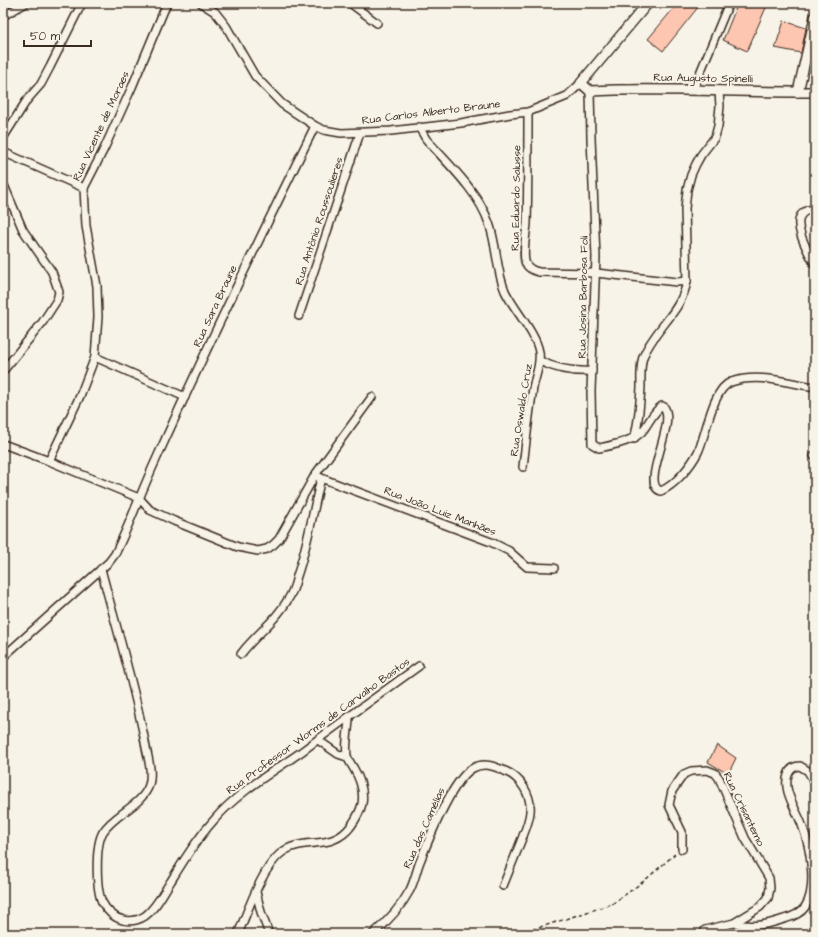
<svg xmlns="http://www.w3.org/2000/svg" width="818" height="937" viewBox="0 0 818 937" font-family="'Architects Daughter',sans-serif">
	<rect width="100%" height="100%" fill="#f7f3e8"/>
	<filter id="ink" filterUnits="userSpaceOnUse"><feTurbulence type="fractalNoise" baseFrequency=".025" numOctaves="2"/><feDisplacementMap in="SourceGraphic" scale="8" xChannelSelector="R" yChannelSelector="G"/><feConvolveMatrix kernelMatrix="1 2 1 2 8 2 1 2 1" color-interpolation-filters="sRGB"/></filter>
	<g filter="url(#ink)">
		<g fill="#fdc6b1" stroke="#3b2a1e">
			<path d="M678,3h17l4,3 -36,45 -15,-12z"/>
			<path d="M738,3h30l-21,48 -24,-11z"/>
			<path d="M784,21l22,7 -5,25 -26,-5z"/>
			<path d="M717,745l19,13 -8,16 -20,-12z"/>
		</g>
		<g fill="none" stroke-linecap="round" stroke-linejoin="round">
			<defs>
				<g id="minor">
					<path d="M167,3l-35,84 -28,62 -20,39 2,38 11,60 1,31 -3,40 90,40"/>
					<path d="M201,3l14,9 11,14 29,50 27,28 33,22 9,4 17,3 50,-2 70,-8 49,-9 18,-2 39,-16 14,-13"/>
					<path d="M350,3l27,20"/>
					<path d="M3,16l23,-13"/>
					<path d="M693,90l36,-87"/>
					<path d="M590,91l1,47 5,119 -5,134 1,53 7,4c14,-3 37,-7 45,-19 6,-8 9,-17 18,-23l2,1c13,17 -25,78 -3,84 14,-6 30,-25 37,-39 8,-16 14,-63 33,-70 28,-9 56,1 84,5"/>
					<path d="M528,112c0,38 0,75 -1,112 -1,10 -5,32 -1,40 3,5 8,7 13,8l57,1 81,9 10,-1"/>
					<path d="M419,127l7,12c22,25 52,52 63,84 8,22 7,47 16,68 9,19 31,42 34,61 2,12 -4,25 -6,36 -4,26 -7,53 -10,79"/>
					<path d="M3,138l24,-38 14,-16 9,-17 32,-64"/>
					<path d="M3,152l81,36"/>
					<path d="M3,183l20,47 29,42 7,20 -2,8 -15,23 -39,48"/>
					<path d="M815,209c-6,0 -10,1 -14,6 -8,12 8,38 14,50"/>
					<path d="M299,316l61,-183"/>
					<path d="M540,361c16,8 34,11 52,10"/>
					<path d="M634,439c5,-17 6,-35 7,-52 0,-10 -1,-20 2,-30 11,-28 39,-45 44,-76l-2,-72 2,-19 4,-15 5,-11 5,-9 14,-18 3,-11 2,-20 -1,-15"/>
					<path d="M3,444l46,17 90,37 11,12 24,11 64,26 20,4 9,-2 6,-4 6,-6 36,-64 57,-78"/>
					<path d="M814,456l1,1"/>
					<path d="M49,461l31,-65 15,-39"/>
					<path d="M315,475l6,3 170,64 18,9 18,16 27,1"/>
					<path d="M101,569c15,58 33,115 44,173 2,13 8,29 4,43 -7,21 -35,29 -46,47 -8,13 -7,57 -1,70 4,8 12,16 21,18 8,2 14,1 22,-4 11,-8 18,-23 26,-35 13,-21 26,-42 43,-61 24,-28 57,-47 87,-68 39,-29 79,-58 118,-86"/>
					<path d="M241,654c14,-19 34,-32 46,-53 5,-7 8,-16 10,-25 11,-32 16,-65 24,-98"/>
					<path d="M3,657l106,-95 6,-8c15,-30 26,-62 40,-92 51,-113 105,-225 160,-336"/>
					<path d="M318,740l20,14 9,3"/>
					<path d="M682,849v-17l-13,-27 3,-14 12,-17 7,-3 16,-1 8,3 4,5 26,60 24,40 1,10 -2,10 -8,9 -26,16 -29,7"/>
					<path d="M256,892l5,20 8,22"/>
					<path d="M734,923c18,5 32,2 50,-4 8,-2 16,-5 21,-12 13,-19 5,-61 -3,-82 -4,-11 -11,-22 -14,-33 -3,-11 -1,-26 12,-26l8,5 7,13"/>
					<path d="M238,934c10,-23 23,-64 42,-80 22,-19 51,-1 71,-28 5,-7 9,-14 11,-22 2,-12 -2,-25 -8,-35 -2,-4 -6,-9 -7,-13 -2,-12 2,-27 2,-39"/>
					<path d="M373,934c14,-12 28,-27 37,-44 4,-8 6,-17 9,-26 9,-23 33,-85 54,-96 11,-6 21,-2 32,3 15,6 27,24 25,41 -1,10 -5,19 -9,29 -6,15 -12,30 -18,45"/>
				</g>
				<g id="tertiary">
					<path d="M648,3l-67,80 9,8c75,-4 150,2 225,1"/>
					<path d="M798,92l17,-75"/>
				</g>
			</defs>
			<use href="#minor" stroke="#3b2a1e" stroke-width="10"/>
			<use href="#tertiary" stroke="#3b2a1e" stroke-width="12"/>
			<path stroke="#3b2a1e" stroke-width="1.5" stroke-dasharray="4 3" stroke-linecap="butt" d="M519,934l93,-30 32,-23 31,-27"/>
			<use href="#minor" stroke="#f7f3e8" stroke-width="7"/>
			<use href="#tertiary" stroke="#f7f3e8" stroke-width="9"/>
		</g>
	</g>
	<g text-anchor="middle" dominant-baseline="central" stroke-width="4" stroke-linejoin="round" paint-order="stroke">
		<g font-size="11" fill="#3b2a1e" stroke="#f7f3e8">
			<text transform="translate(703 78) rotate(1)">Rua Augusto Spinelli</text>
			<text transform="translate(431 112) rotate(-7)">Rua Carlos Alberto Braune</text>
			<text transform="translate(101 126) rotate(-65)">Rua Vicente de Moraes</text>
			<text transform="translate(516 198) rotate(-89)">Rua Eduardo Salusse</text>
			<text transform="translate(319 221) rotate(-72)">Rua Antônio Roussoulieres</text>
			<text transform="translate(583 297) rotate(-89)">Rua Josina Barbosa Foli</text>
			<text transform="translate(215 306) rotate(-65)">Rua Sara Braune</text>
			<text transform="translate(521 410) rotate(-81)">Rua Oswaldo Cruz</text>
			<text transform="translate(440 511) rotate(21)">Rua João Luiz Manhães</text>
			<text transform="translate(318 726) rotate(-36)">Rua Professor Worms de Carvalho Bastos</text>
			<text transform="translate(744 809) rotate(64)">Rua Crisantemo</text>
			<text transform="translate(424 828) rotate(-66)">Rua das Camélias</text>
		</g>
	</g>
	<rect width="818" height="937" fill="none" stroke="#f7f3e8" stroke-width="16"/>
	<rect x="8" y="8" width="802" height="921" fill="none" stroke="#3b2a1e" stroke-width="1.5" filter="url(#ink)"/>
	<path d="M24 40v6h67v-6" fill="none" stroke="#3b2a1e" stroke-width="2"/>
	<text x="30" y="40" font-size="12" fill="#3b2a1e" stroke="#f7f3e8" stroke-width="3" paint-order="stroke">50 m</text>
</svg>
